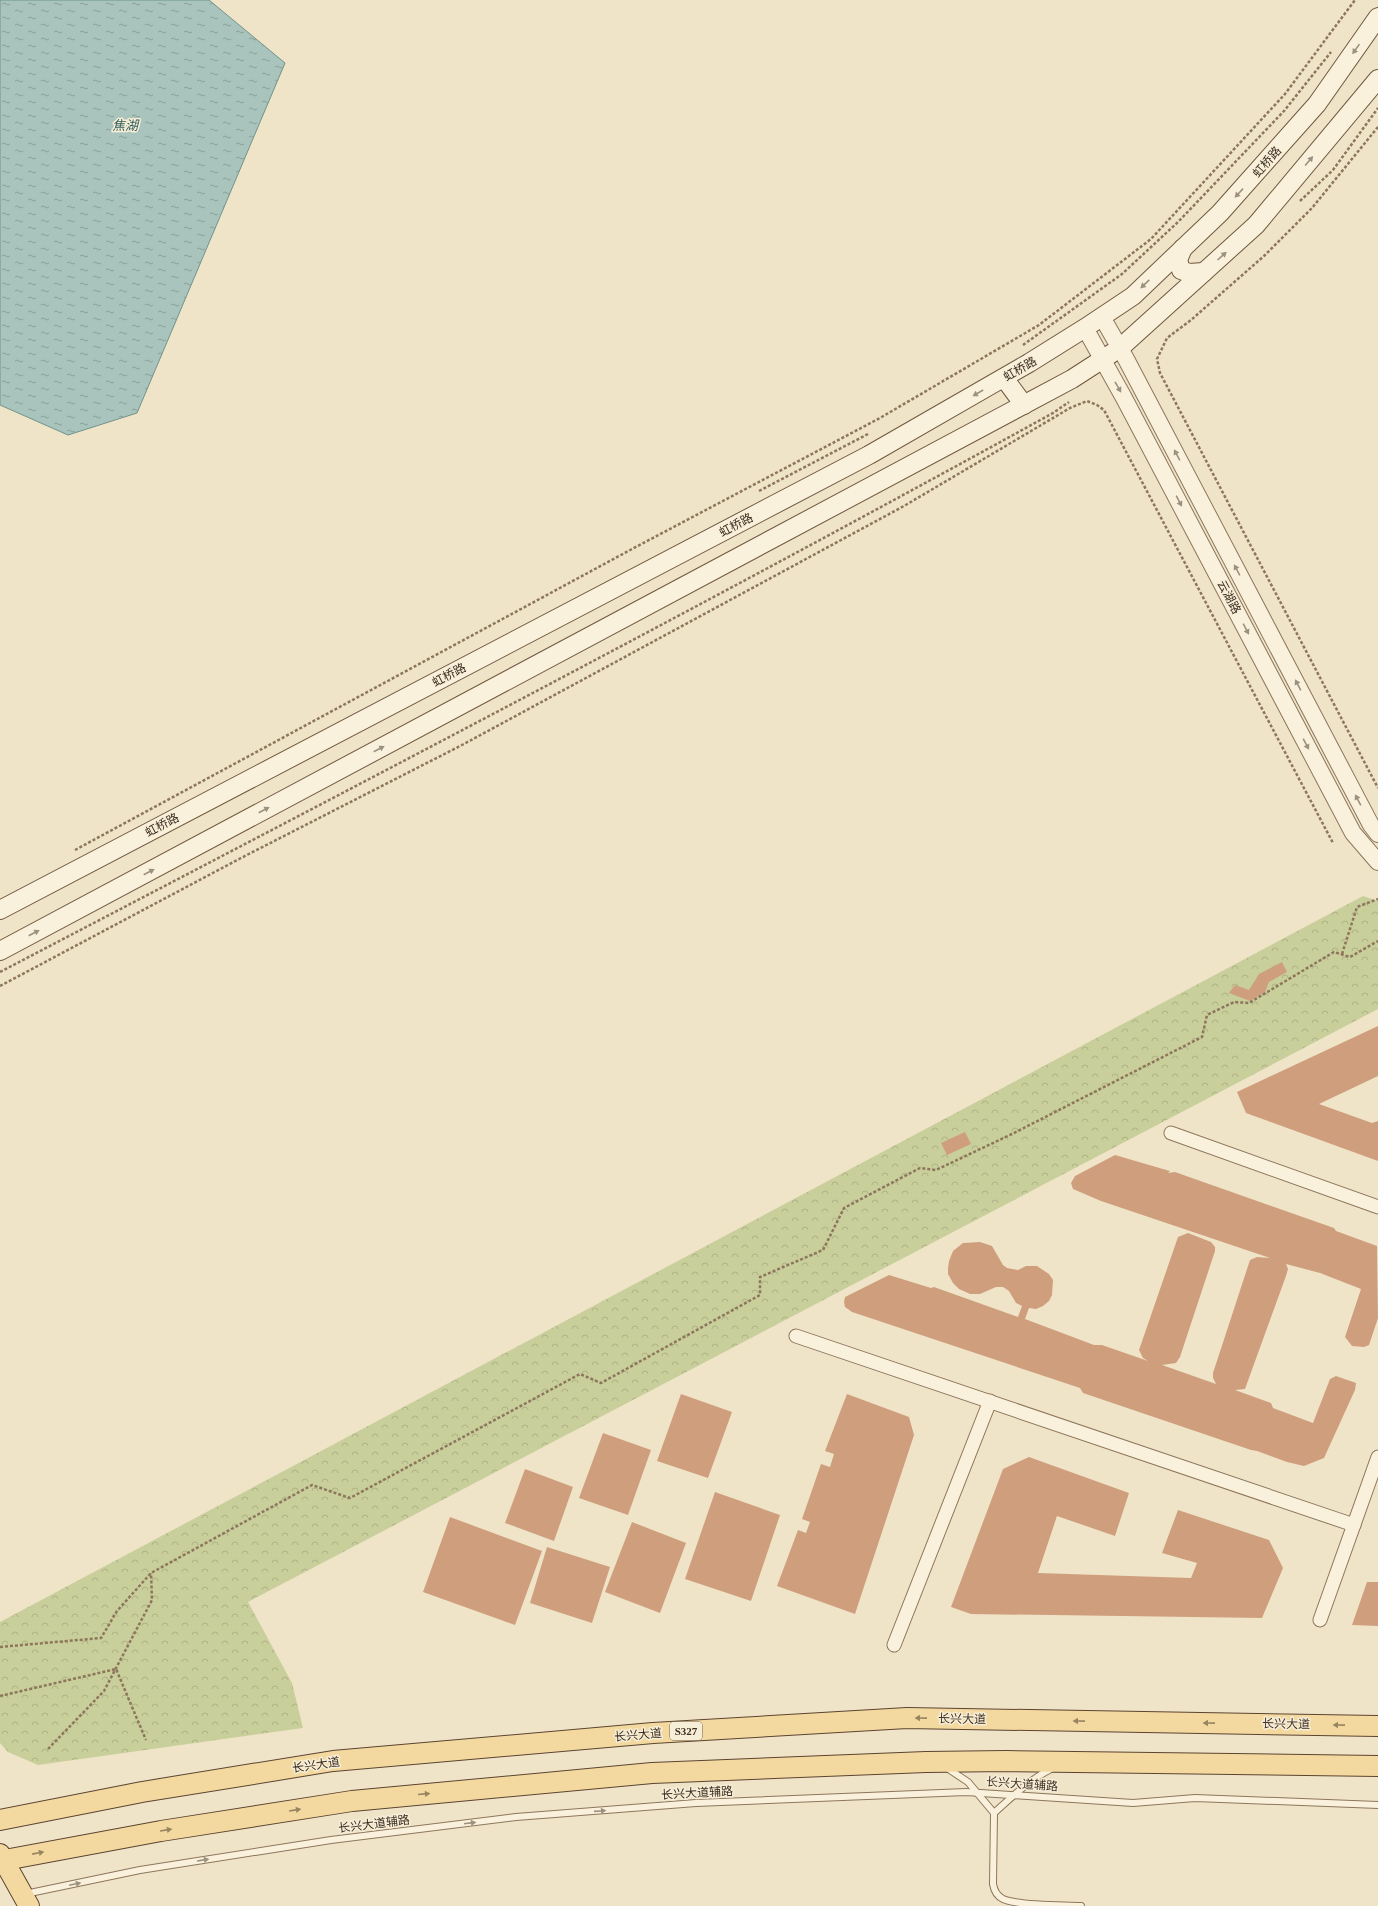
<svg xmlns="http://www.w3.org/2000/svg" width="1378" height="1906" viewBox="0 0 1378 1906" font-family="'Times New Roman','Noto Sans SC',serif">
	<defs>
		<pattern id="park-crowns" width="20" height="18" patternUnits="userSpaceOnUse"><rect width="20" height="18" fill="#c9cf9b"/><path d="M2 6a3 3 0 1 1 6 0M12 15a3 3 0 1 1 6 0" fill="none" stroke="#aeb285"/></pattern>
		<pattern id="water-ripples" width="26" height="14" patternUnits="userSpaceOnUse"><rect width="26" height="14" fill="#a9c4bc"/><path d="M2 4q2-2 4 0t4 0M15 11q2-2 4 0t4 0" fill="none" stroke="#8ba098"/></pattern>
	</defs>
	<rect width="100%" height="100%" fill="#f0e4c8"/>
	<path fill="url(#park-crowns)" d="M1363,896l15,5v108l-1130,593 44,81 11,45 -265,37 -30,-13 -8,-9v-121z"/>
	<path fill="url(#water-ripples)" stroke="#6f938a" d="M0,0h209l76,63 -148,350 -69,22 -68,-30z"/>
	<g fill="#cf9f7d">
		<path d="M1282,962l5,10 -18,10 -4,10 -15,9 -21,-8 6,-8 14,5 10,-16z"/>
		<path d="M1378,1026v50l-59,28 53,19 6,-2v40l-132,-48 -9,-21z"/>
		<path d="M965,1132l6,12 -24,11 -6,-12z"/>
		<path d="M1115,1155l41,12 14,4 -2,2 7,-1 159,56 2,3 41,15 1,72 -9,27 -5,2 -12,-1 -7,-9 16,-48 -41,-16 -34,-9 2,5 -2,7 -41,113 -10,1 36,13 2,5 40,15 17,-44 6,-3 20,7 -1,7 -31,68 -20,8 -17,-4 -30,-11 -6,-1 -168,-57 -3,-5 -228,-76 -7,-5 -1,-5 1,-5 44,-22 42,13 3,-1 84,30 4,-11 -6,-3 -7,-12 -6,-4h-7l-16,7h-10l-11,-5 -6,-6 -5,-9v-6l1,-7 4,-10 10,-8 17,-1 12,4 11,19 4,3 11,2 8,-4h11l12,8 4,6 -1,15 -3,6 -6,5 -7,3 -7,-1 -4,11 69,26h8l46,16 -5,-3 -4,-8 39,-113 10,-4 23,9 4,5v4l-35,106 -4,6 -14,2 54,19 -3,-6v-5l37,-113 7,-3 13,1 -169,-57 -28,-12 -2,-6 4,-7z"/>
		<path d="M681,1394l51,18 -24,66 -51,-17z"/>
		<path d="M847,1394l62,23 5,18 -59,179 -78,-28 21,-56 8,3 4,-11 -8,-3 19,-55 9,3 4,-13 -9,-3z"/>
		<path d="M603,1433l48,17 -23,65 -49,-17z"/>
		<path d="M1029,1457l100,36 -14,43 -58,-20 -19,57 153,5 6,-15 -35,-10 16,-43 91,30 14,28 -21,50 -291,-4 -20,-7 52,-138z"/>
		<path d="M525,1469l48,18 -19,54 -49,-18z"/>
		<path d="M715,1492l65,23 -29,86 -66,-22z"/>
		<path d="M450,1517l92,34 -27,74 -92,-33z"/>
		<path d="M632,1522l54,21 -26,70 -55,-21z"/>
		<path d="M547,1547l63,20 -18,56 -62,-20z"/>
		<path d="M1367,1582h11v44l-26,-1z"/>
	</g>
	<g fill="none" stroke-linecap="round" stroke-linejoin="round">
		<defs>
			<g id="service">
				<path d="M947,1768l21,14 26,31"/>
				<path d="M1053,1768c-23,11 -40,28 -59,45l-1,71c1,6 4,12 10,15 16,7 59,6 78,7"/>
				<path d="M25,1894l115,-24 191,-30 185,-23 180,-14 270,-11 167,11 62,-5 183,7"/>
			</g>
			<g id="minor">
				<path d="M1171,1133l207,74"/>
				<path d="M796,1336l558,189"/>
				<path d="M1320,1620l58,-163"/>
				<path d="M894,1645l96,-244"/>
			</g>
			<g id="tertiary">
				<path d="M1102,317l24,42 245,466 7,9"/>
				<path d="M1085,328l39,70 229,435 25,29"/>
			</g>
			<g id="secondary">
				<path d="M1183,248l-5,12 3,10 8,3 15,-1"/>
				<path d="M1004,378l20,27"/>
				<path d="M0,910l869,-455 160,-92 56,-35 48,-32 87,-83 97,-109 61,-87"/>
				<path d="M0,951l1072,-572 48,-31 136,-123 122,-146"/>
			</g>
			<g id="primary">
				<path d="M0,1820l142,-28 191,-31 320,-28 254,-15 471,8"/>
				<path d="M0,1854l29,52"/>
				<path d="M0,1861l161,-30 191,-30 300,-28 274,-11 80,-1 372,5"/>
			</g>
		</defs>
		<use href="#service" stroke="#8d765c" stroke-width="8"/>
		<use href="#minor" stroke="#8d765c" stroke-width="15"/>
		<use href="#tertiary" stroke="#8d765c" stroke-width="18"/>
		<use href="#secondary" stroke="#6f573f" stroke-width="20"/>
		<use href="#primary" stroke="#5b4430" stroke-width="22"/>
		<g stroke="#8d765c" stroke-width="2.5" stroke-dasharray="3 2" stroke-linecap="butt">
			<path d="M1378,127l-66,81 -48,48 -73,64 -24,18 -10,21 3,14 218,415"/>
			<path d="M1300,201l33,-31 45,-62"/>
			<path d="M1023,345l99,-71 56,-52 106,-111 47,-59"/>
			<path d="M759,491l109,-57"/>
			<path d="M75,850l557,-301 248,-131 159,-93 112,-86 134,-145 70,-94"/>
			<path d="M1342,954l15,-47 21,-8"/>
			<path d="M0,972c352,-184 705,-367 1053,-559l16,-11"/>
			<path d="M0,986l241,-128 221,-113 442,-239 166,-98 17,-7 10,4 7,5 229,433"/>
			<path d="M0,1647l101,-9 16,-27 34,-38 161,-88 38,13 230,-124 21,9 159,-88v-18l63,-27 21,-42 76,-40 16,2 76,-36 190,-97 5,-22 27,-13 15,1 85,-51 16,5 28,-16"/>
			<path d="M0,1696l116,-27 30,71"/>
			<path d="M48,1749l56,-58 48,-91 -1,-27"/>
		</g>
		<use href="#service" stroke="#faf1dc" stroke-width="6"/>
		<use href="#minor" stroke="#faf1dc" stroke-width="13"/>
		<use href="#tertiary" stroke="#faf1dc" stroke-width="16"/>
		<use href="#secondary" stroke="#faf1dc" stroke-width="18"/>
		<use href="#primary" stroke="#f3d9a0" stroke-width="20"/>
	</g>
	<defs><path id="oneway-solid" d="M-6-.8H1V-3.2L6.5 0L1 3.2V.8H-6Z"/></defs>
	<g fill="#9c907e">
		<use href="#oneway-solid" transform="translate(1356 49) rotate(125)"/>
		<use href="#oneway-solid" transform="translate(1309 161) rotate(-50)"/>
		<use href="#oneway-solid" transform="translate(1239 193) rotate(133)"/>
		<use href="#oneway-solid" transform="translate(1222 256) rotate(-42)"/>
		<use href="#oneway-solid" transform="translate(1145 284) rotate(137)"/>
		<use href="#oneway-solid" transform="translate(1118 387) rotate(60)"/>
		<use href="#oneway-solid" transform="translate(978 393) rotate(150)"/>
		<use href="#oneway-solid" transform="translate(1177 455) rotate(-118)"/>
		<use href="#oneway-solid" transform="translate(1179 501) rotate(62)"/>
		<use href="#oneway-solid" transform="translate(1237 570) rotate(-118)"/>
		<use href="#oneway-solid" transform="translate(1246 629) rotate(62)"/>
		<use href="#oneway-solid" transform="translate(1298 685) rotate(-118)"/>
		<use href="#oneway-solid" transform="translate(1306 744) rotate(62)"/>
		<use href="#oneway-solid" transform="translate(379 749) rotate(-28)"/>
		<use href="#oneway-solid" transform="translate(1358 800) rotate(-118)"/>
		<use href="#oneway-solid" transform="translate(264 810) rotate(-28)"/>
		<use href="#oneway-solid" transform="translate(149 872) rotate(-28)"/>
		<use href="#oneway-solid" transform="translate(34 933) rotate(-28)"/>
		<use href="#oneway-solid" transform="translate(600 1811) rotate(-4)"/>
		<use href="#oneway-solid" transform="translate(470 1823) rotate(-7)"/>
		<use href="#oneway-solid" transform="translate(203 1860) rotate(-9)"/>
		<use href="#oneway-solid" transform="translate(75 1884) rotate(-12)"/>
	</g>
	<g fill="#988460">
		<use href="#oneway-solid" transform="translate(921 1718) rotate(-179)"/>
		<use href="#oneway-solid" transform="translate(1079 1721) rotate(-179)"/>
		<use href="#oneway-solid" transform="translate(1209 1723) rotate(-179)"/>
		<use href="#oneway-solid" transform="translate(1339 1725) rotate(-179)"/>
		<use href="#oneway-solid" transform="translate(424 1794) rotate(-5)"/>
		<use href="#oneway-solid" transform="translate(295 1810) rotate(-9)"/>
		<use href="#oneway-solid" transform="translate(166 1830) rotate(-9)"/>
		<use href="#oneway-solid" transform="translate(38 1853) rotate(-11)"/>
	</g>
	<g text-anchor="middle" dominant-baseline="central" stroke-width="3" stroke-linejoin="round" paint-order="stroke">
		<rect fill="#f7eed8" stroke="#756857" stroke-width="1" x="670" y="1722" width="32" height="18" rx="3"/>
		<g font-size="11" font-weight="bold" fill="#3d2e20">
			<text x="686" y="1731">S327</text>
		</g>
		<g font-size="12" fill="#3d2e20" stroke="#f7eed8">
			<text transform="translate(1267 162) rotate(-49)">虹桥路</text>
			<text transform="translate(1020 369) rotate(-30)">虹桥路</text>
			<text transform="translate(736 525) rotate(-28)">虹桥路</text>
			<text transform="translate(1229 597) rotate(62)">云湖路</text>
			<text transform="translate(449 675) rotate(-28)">虹桥路</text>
			<text transform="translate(162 825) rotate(-28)">虹桥路</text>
			<text transform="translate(962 1719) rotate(1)">长兴大道</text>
			<text transform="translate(1286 1724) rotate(1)">长兴大道</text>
			<text transform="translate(638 1735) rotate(-5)">长兴大道</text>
			<text transform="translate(316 1765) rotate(-8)">长兴大道</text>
			<text transform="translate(1022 1784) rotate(4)">长兴大道辅路</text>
			<text transform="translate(697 1793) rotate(-3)">长兴大道辅路</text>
			<text transform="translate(374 1824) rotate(-7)">长兴大道辅路</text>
		</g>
		<g font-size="13" font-style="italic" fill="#2f5d5a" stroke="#f7eed8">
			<text x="125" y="125">焦湖</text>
		</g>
	</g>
</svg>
